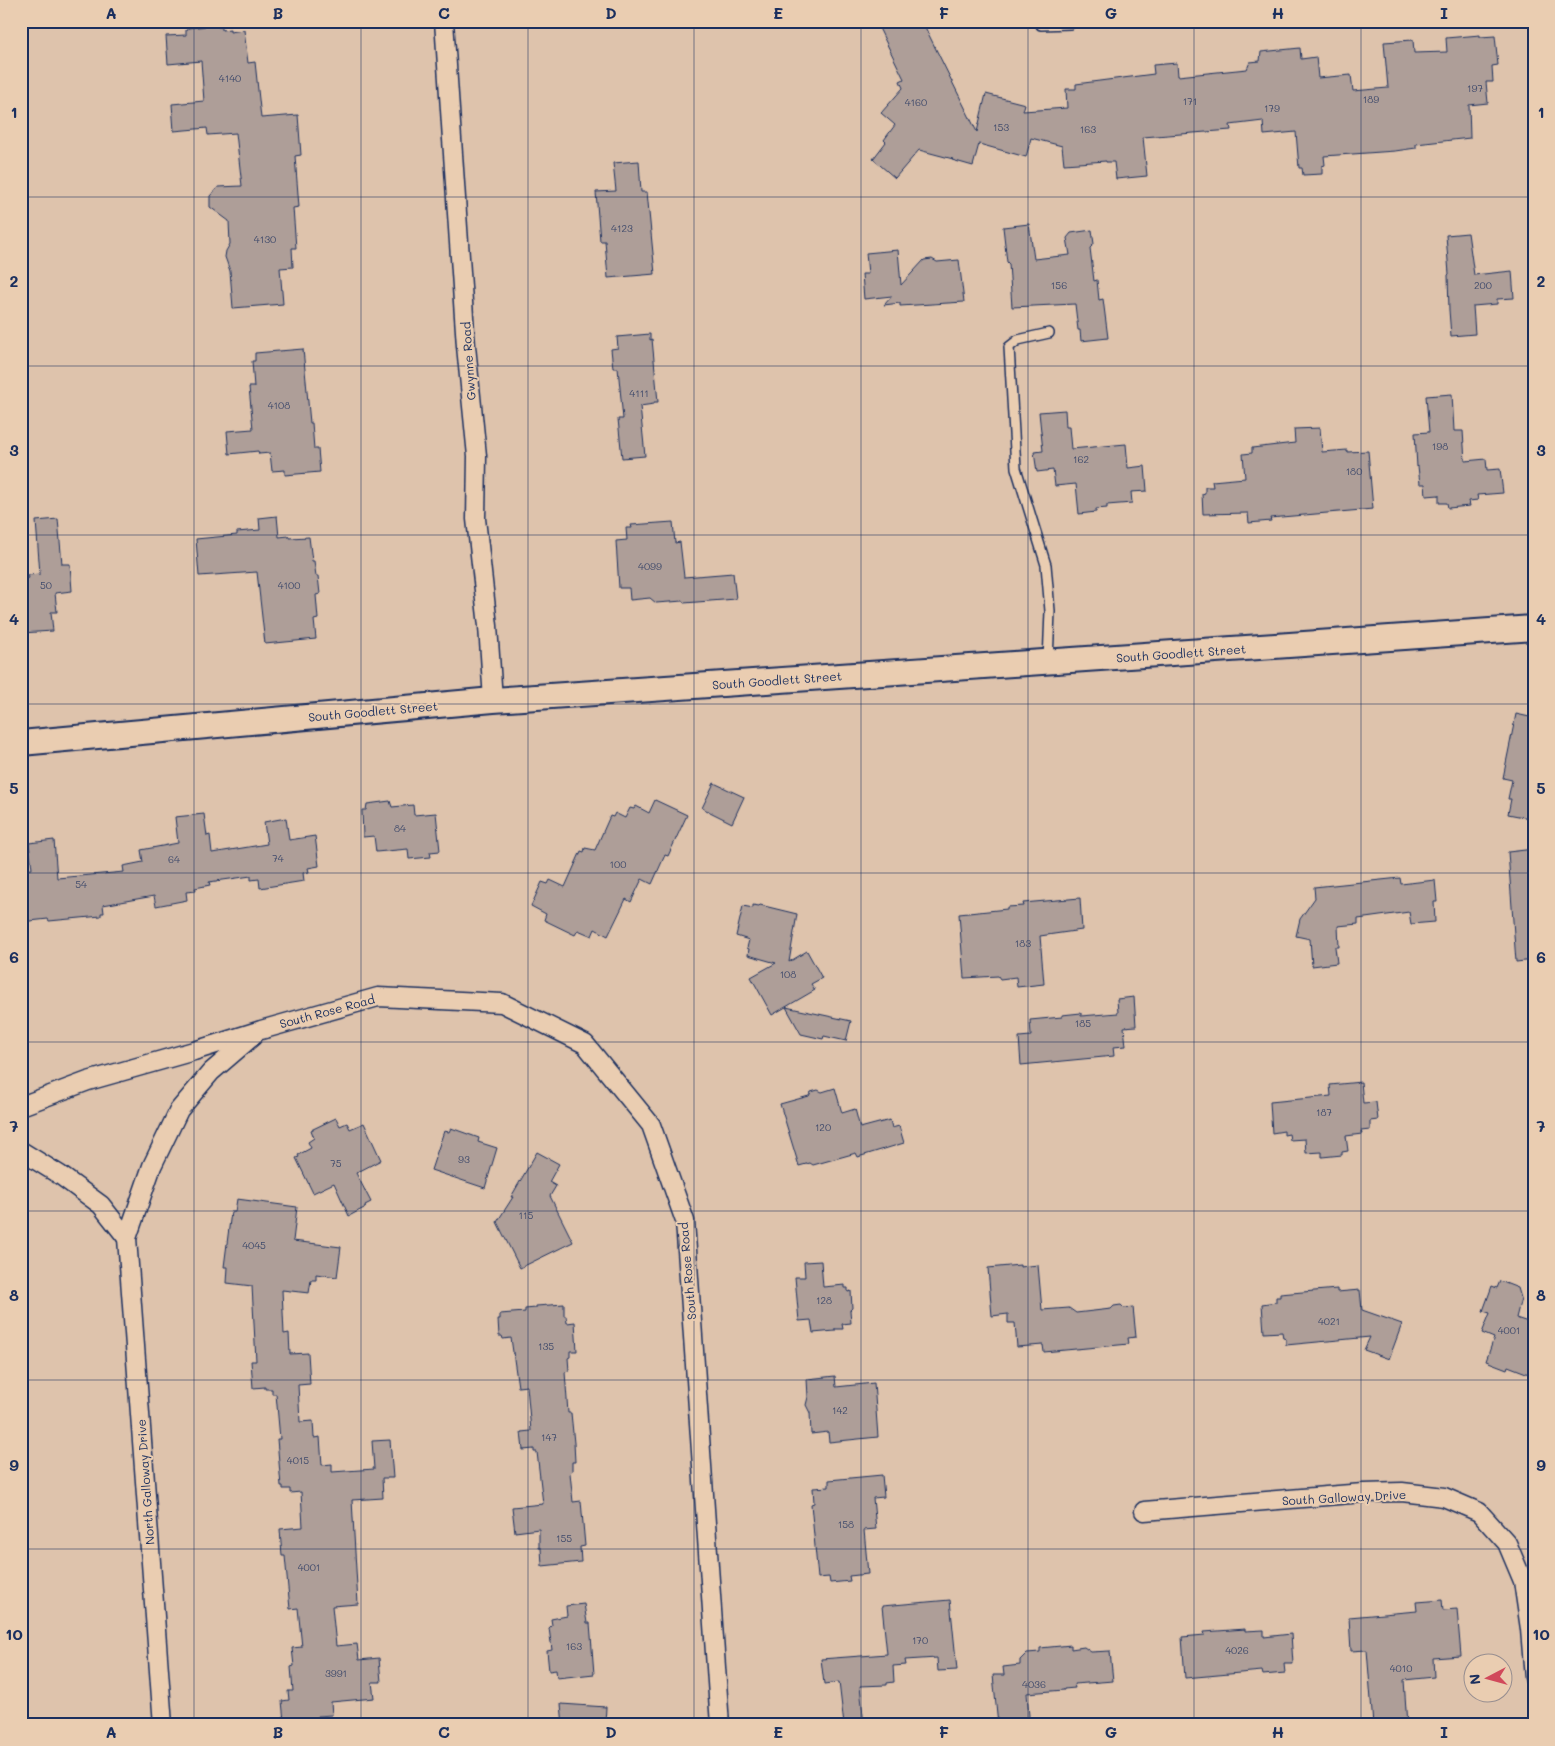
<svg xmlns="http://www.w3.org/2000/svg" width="1555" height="1746" viewBox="0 0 1555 1746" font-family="Mali,sans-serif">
	<rect width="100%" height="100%" fill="#dec3ac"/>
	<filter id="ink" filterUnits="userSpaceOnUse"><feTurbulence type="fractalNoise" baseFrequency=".02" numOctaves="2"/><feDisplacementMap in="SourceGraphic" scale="10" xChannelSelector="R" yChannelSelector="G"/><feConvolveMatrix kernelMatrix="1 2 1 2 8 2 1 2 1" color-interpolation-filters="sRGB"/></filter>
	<g filter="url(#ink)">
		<g fill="#ae9e98" stroke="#1b2f5e">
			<path d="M893,21h29l55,111 9,-38 39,10 -2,7 44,-3 -1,-19h10v-5l78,-10 -1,-9 24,-2 1,13 69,-7 3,-7 10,-1 1,-9 39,-4 1,11 15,-2 2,21 33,-3 2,16 35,-3 -4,-46 29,-2 1,13 33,-1 -1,-14 34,-3v2l15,-1 3,29 -6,1 1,16h-7l2,21 -19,2 1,33 -54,6v4l-21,3 -71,5 1,9 -3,1v8l-19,1 -1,-7h-3l-3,-36 -32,3 -1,-14 -33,4 1,5 -88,7 4,39 -31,3 -2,-17h-8v-1l-42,3 -2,-18 -31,-8 -5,19 -47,-13 -6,22 -21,-6 1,-1 -34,-9 -24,28 -22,-19 13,-17 -2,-2 11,-15 -14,-12 22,-25 -3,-7 4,-2 -25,-51z"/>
			<path d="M218,25v2h4v3l8,-1v3l14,-2 4,33 7,-1 6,56 37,-3 3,40 -6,1 4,51 -6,1 3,40h-4l1,19 -13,1 3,36 -50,4 -3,-37 -5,-14 1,-6 4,-7 -1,-23 -19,-14v-11l8,-9 24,-1 -6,-53 -28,2 -1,-7 -33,3 -2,-27 32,-3 -3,-40 -33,3 -2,-28 20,-1v-5l2,-1v-1z"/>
			<path d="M639,161l2,31h6l8,82 -47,4 -3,-37h-5l-4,-49 20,-1 -3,-28z"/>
			<path d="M1029,224l5,35 36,-4 -3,-17 4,-5 21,-3 2,14 -4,4 4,33 3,-1 2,20 4,-1 5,39 -27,3 -1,-11h-2l-3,-26 -63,3 -3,-43 -2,-2 -4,-35z"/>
			<path d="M1468,233l6,42 38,-4 2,27 -17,1v5l-24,2 2,28 -24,2 -2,-26 -1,-35 1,-1 -3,-39z"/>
			<path d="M898,250l3,35 23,-25 8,-1 5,3 22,-2 5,42 -64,4v-3l-16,2 8,-9 -28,3 -2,-25h6l-2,-21z"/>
			<path d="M650,334v6l2,-1 6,63h-4v2l-14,2 5,50 -23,2 -4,-39h5l-5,-51h-5l-2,-19 7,-1 -1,-11z"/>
			<path d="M303,349l7,74h2l2,26h4l2,23 -35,3v-5l-13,1 -2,-18 -11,1 -1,-3 -29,3 -2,-23 26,-2 -4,-42h5l-2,-26h3v-8z"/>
			<path d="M1452,394l2,37h9l2,30 21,-2 1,11 13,-1 3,24 -26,2 1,5 -9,1 1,5 -22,2 -1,-5h-8v-8l-13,1 -1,-12h-5l-2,-18 -1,1 -2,-34 14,-1 -3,-36z"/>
			<path d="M1065,410l1,17h3l2,22 55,-5 2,24 17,-2 2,25 -16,1 1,11 -25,2v3l-11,1v3l-17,2 -3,-30 -21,2 -2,-16 -16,2 -3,-20 9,-1 -4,-39z"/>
			<path d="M1320,428l2,24 25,-2v2l21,-1 5,58 -103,9 1,3 -22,2 -1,-10 -45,1 -1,-20 3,-1v-6h8l-1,-6 33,-3 -2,-24 9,-1v-5l43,-5 -1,-14z"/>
			<path d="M277,516l2,21 10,-1v2l20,-1 3,24h2l2,15h2l2,18 -4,1 2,24 -4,1 2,19 -51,5 -8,-72 -58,4 -3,-37 41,-4v-3l23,-2 -1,-12z"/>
			<path d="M58,519l4,45h8l2,27 -17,2 2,19h-6l2,19 -32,2v-54l8,-1 -1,-3 12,-1 -4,-53z"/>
			<path d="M673,522l2,21 5,-1 4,35 49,-4 3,26 -52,4 -1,-2 -27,2 -6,-5 -20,2 -1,-12h-10l-3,-47 11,-1 -1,-12h6l-1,-3z"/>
			<path d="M1516,714l18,4v101l-26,-5 3,-15h-3l4,-19 -9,-2z"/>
			<path d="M714,783l30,14 -12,26 -30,-15z"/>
			<path d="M655,800l32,15 -19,41 -3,-1 -13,29 -10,-5 -11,23 -5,-3 -18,37 -13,-7 -3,7 -14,-6 -3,5 -31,-15 2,-6 -15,-8 11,-24 6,2 2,-4 15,7 16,-36 3,1 1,-4 10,2 15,-34 3,1 2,-4 10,5 5,-10 4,1 2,-3 13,7z"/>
			<path d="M390,801l2,6 21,-2 1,10 22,-2 4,38 -10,1 1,5 -22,2 -1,-10 -32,3 -2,-16 -11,1 -1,-27h4l1,-6z"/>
			<path d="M204,814l3,22 3,-1 2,18 55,-9 -3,-22 22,-4 3,22 26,-4 4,30 -11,2 1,4 -6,1 1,8 -44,7 -1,-9 -8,1v-4l-42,6 1,3 -15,3 1,3 -10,1 1,8 -31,6 -2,-10 -51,9 1,8h-3v3l-52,5 -1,-2 -27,3v-52l11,-1 -3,-26 25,-3 3,38 67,-6 -1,-6 20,-4 -2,-12 37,-7 -3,-26z"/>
			<path d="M1534,849v111l-18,2 -8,-110z"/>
			<path d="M1400,878l1,6 34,-4 2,22h-3l1,20 -24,2 -2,-12 -51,7v5l-20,2 1,21h-4l2,16 -25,3 -2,-27 -14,-3 4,-17 15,-21 -1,-11z"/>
			<path d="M1080,898l2,32 -42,6 4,48 -27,3 -1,-10 -16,2 -2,-3 -34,2 -5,-64 48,-5v-2l17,-1 -1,-3z"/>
			<path d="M753,905l6,1 1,-1 37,9 -8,48 18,-11 15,27 -11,6 4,6 -43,25 -21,-38 25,-14 -28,-8 1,-6 -2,-1 2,-8 -13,-4 7,-30 10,2z"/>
			<path d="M1134,997l2,29 -12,1 2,19 -13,1 1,9 -93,9 -2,-28 12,-1 -1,-16 32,-3v-2l19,-2v3l37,-3 -1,-14z"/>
			<path d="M786,1007l65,14 -5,20 -22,-5 -1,3 -22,-5z"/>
			<path d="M1361,1082l2,21 13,-1 2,18 -8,1v9l-9,1 1,3 -16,2 2,15 -6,1v3l-20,2v-5l-16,1 -1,-14 -15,1 -1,-6 -5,1v-4l-12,2 -2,-31 61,-6 -1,-11z"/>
			<path d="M835,1088l7,25 13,-4 5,19 30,-8 2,8 7,-2 5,17 -46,14 -2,-4 -43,12 -3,-2 -11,3 -19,-62 29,-8 2,-4 7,-2 4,2z"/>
			<path d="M336,1118l4,8 7,-3 3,6 14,-6 17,37 -25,13 15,29 -6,3 1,2 -17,9 -15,-33 -21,10 -17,-35 3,-1 -1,-2 13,-7 -3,-6 6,-4 -3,-8z"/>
			<path d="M451,1128l28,10 -1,4 19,6 -12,40 -54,-18 13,-39 5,1z"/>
			<path d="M537,1152l22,12 -10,18 7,4 -6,10 23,46 -53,26 -23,-46 16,-25h-2z"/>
			<path d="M237,1199l60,8 -4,34 48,6 -4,30 -21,-3v6h-5l-2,13 -27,-3 2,44 5,-1 1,21 18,-1 2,31 -12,1 2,37 13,-1 1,17 6,-1 2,28 10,-1v8l42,-3 -2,-28 18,-1 3,38h-11l1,20 -31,2 6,104 -26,2 4,40 21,-2 2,16 20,-2 2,24h-9l2,16 -43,4 1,13 -14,1v2l-34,3 -2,-20 7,-1 -1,-9h5l-2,-24 3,-1 -2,-18 10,-1 -4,-39 -8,1 -5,-53h-3l-2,-27 23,-2 -2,-35 -11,1v-4h-7v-3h-2l-4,-47h3l-4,-45h-4v-5h-7v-2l-12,1 -2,-27h5l-4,-75 -25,-3 1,-16h-4l7,-55h4z"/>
			<path d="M821,1261l2,26 22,-2v3h3v4l3,-1 1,17 -2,2 1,13 -9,1 1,5h-8v2l-22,2 -2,-13 -12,1 -4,-44h10l-1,-15z"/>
			<path d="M1020,1265v2l18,-2 4,45 27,-2 7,5 35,-4 3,-3 7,-1 3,3 9,-1 3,30 -8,1 1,6 -21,2 -64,6 -1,-7 -26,2 -2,-24h-7v-9l-16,2 -4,-48z"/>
			<path d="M1500,1281l18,7 3,10 -5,20 18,6v52l-26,-10 -1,3 -21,-8 8,-23 -12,-5 8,-20 -7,-2 9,-25 5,2z"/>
			<path d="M1337,1289v3l23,-2 2,20 40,14 -13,35 -25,-9 6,-13 -84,8v-6l-3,-1 -1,-6 -18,1 -2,-29 14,-2v-5h4v-3z"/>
			<path d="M564,1304v12h2l1,7 8,-1 2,29h-7v6l-2,1 1,13 -4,1 3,41h3l3,30 1,19h-3v9l-2,2 3,29 8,-1 4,45 -5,1 1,15 -39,4 -1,-18h-2v-19l-24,3 -3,-25 31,-3 -6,-52h-3v-3l-11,1 -2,-18 10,-1 -4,-45 -9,1 -7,-49 -8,1 -1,-3h-3l-1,-17h2v-5l25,-2v-3l11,-1v-2z"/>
			<path d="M835,1376l1,11 38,-4 4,54 -49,5 -1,-10 -17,2 -1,-21 -4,-8 2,-8 -1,-18z"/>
			<path d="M882,1475l2,22 -11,1 3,31 -12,1 4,44 -19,2 1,5 -20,2 -1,-6 -11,1 -7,-74 3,-1 -1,-15 16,-1v-7z"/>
			<path d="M950,1600l7,70 -19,1 -1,-13 -32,2 1,5 -13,1 1,16 -7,1v2l-27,1 4,39h-20l-5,-43 -15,2 -3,-25 66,-5 -5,-48z"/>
			<path d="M1442,1600l1,10 14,-1 4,47 -28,2 1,19 -30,3 3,45h-34l-6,-75 -16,1 -2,-34 68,-6 -1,-9z"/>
			<path d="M584,1604l3,19h3l4,51 -37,4 -1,-8 -7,1 -2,-20 5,-1 -3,-22 3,-3 -1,-6 16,-3 -1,-10z"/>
			<path d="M1245,1629v2l19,-1v7l27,-3 2,30h-9l1,9 -22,2 -1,-4 -77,7 -3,-41 23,-2 -1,-3z"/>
			<path d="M1071,1645v4l13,-2 7,5 19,-1 3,30 -39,3 1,4 -11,1v1l-37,3 2,23 -8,9h-23l-5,-50h11l-1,-8 17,-2v-5l7,-7 13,-1v-4z"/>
			<path d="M561,1704l45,3 -1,18h-42z"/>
		</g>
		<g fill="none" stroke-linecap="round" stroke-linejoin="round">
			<defs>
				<g id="lane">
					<path d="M1039,21l2,4 29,-1 3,-3"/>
					<path d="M1048,662l2,-51 -4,-46 -30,-97 -7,-121 9,-7 31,-7"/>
				</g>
				<g id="street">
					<path d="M444,21l22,325 11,110 -1,63 12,107 5,74"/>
					<path d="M21,1106l67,-25 106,-30 67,-21 117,-33 124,6 83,41 66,81 34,96 35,504"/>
					<path d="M21,1151l39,24 41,30 26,33"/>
					<path d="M1144,1511l219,-18 39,-1 42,5 35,15 28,31 16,38 7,48 4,49"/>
					<path d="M163,1725l-36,-487 25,-72 27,-56 32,-38 42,-36"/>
				</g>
				<path id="secondary" d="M21,743l472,-43 1041,-72"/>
			</defs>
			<use href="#lane" stroke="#1b2f5e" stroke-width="12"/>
			<use href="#street" stroke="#1b2f5e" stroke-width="21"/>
			<use href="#secondary" stroke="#1b2f5e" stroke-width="28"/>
			<use href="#lane" stroke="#eacdb1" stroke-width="9"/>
			<use href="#street" stroke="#eacdb1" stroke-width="18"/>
			<use href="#secondary" stroke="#eacdb1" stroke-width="24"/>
		</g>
	</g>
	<path fill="none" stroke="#1b2f5e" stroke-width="1" stroke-opacity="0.55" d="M194,21v1704M361,21v1704M528,21v1704M694,21v1704M861,21v1704M1028,21v1704M1194,21v1704M1361,21v1704M21,197h1513M21,366h1513M21,535h1513M21,704h1513M21,873h1513M21,1042h1513M21,1211h1513M21,1380h1513M21,1549h1513"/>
	<g text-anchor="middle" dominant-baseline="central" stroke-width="4" stroke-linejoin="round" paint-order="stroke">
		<g font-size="10" fill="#404b6c">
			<text x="230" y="78">4140</text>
			<text x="1475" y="88">197</text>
			<text x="1371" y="99">189</text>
			<text x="1190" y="101">171</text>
			<text x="916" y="102">4160</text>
			<text x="1272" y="108">179</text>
			<text x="1001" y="127">153</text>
			<text x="1088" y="129">163</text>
			<text x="622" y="228">4123</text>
			<text x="265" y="239">4130</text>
			<text x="1059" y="285">156</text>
			<text x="1483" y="285">200</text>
			<text x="639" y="393">4111</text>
			<text x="279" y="405">4108</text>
			<text x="1440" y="446">198</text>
			<text x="1081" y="459">162</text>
			<text x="1354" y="471">180</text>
			<text x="650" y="566">4099</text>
			<text x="46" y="585">50</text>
			<text x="289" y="585">4100</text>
			<text x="400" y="828">84</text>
			<text x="278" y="858">74</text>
			<text x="174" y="859">64</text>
			<text x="618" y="864">100</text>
			<text x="81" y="884">54</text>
			<text x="1023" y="943">183</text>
			<text x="788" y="974">108</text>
			<text x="1083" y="1023">185</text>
			<text x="1324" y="1112">187</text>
			<text x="823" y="1127">120</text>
			<text x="464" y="1159">93</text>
			<text x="336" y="1163">75</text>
			<text x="526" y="1215">115</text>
			<text x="254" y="1245">4045</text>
			<text x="824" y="1300">128</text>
			<text x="1329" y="1321">4021</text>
			<text x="1509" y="1330">4001</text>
			<text x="546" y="1346">135</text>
			<text x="840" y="1410">142</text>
			<text x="549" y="1437">147</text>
			<text x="298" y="1460">4015</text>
			<text x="846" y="1524">158</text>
			<text x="564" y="1538">155</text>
			<text x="309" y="1567">4001</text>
			<text x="920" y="1640">170</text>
			<text x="574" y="1646">163</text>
			<text x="1237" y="1650">4026</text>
			<text x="1401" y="1668">4010</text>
			<text x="336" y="1673">3991</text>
			<text x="1034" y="1684">4036</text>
		</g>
		<g font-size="12" fill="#1b2f5e" stroke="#eacdb1">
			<text transform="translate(468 361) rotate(-94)">Gwynne Road</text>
			<text transform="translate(1181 653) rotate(-4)">South Goodlett Street</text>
			<text transform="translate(777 680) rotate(-4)">South Goodlett Street</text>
			<text transform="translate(373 711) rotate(-5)">South Goodlett Street</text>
			<text transform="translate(327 1011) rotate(-15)">South Rose Road</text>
			<text transform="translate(687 1271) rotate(-95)">South Rose Road</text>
			<text transform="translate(145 1482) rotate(-94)">North Galloway Drive</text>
			<text transform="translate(1344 1497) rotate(-3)">South Galloway Drive</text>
		</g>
	</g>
	<rect width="1555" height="1746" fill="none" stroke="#eacdb1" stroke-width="55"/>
	<g transform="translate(1488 1678) rotate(264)"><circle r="24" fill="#eacdb1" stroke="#978e90"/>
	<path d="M0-4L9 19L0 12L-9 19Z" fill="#d1495b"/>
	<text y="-8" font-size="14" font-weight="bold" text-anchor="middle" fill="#1b2f5e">N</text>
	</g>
	<rect x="28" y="28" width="1500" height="1690" fill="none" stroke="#1b2f5e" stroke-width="2"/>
	<g font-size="16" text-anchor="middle" font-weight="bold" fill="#1b2f5e">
		<text x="111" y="19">A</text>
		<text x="278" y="19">B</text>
		<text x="444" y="19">C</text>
		<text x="611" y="19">D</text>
		<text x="778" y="19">E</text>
		<text x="944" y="19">F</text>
		<text x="1111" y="19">G</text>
		<text x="1278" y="19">H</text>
		<text x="1444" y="19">I</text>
		<text x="14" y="118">1</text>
		<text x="1541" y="118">1</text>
		<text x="14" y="287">2</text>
		<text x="1541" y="287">2</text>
		<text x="14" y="456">3</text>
		<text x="1541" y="456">3</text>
		<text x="14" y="625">4</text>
		<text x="1541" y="625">4</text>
		<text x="14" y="794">5</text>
		<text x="1541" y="794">5</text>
		<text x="14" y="963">6</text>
		<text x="1541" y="963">6</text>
		<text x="14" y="1132">7</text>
		<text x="1541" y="1132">7</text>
		<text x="14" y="1301">8</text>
		<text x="1541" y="1301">8</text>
		<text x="14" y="1471">9</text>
		<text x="1541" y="1471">9</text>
		<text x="14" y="1640">10</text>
		<text x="1541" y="1640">10</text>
		<text x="111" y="1738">A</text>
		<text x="278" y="1738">B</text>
		<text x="444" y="1738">C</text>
		<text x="611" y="1738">D</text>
		<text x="778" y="1738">E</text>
		<text x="944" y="1738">F</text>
		<text x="1111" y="1738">G</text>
		<text x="1278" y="1738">H</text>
		<text x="1444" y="1738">I</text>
	</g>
</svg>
